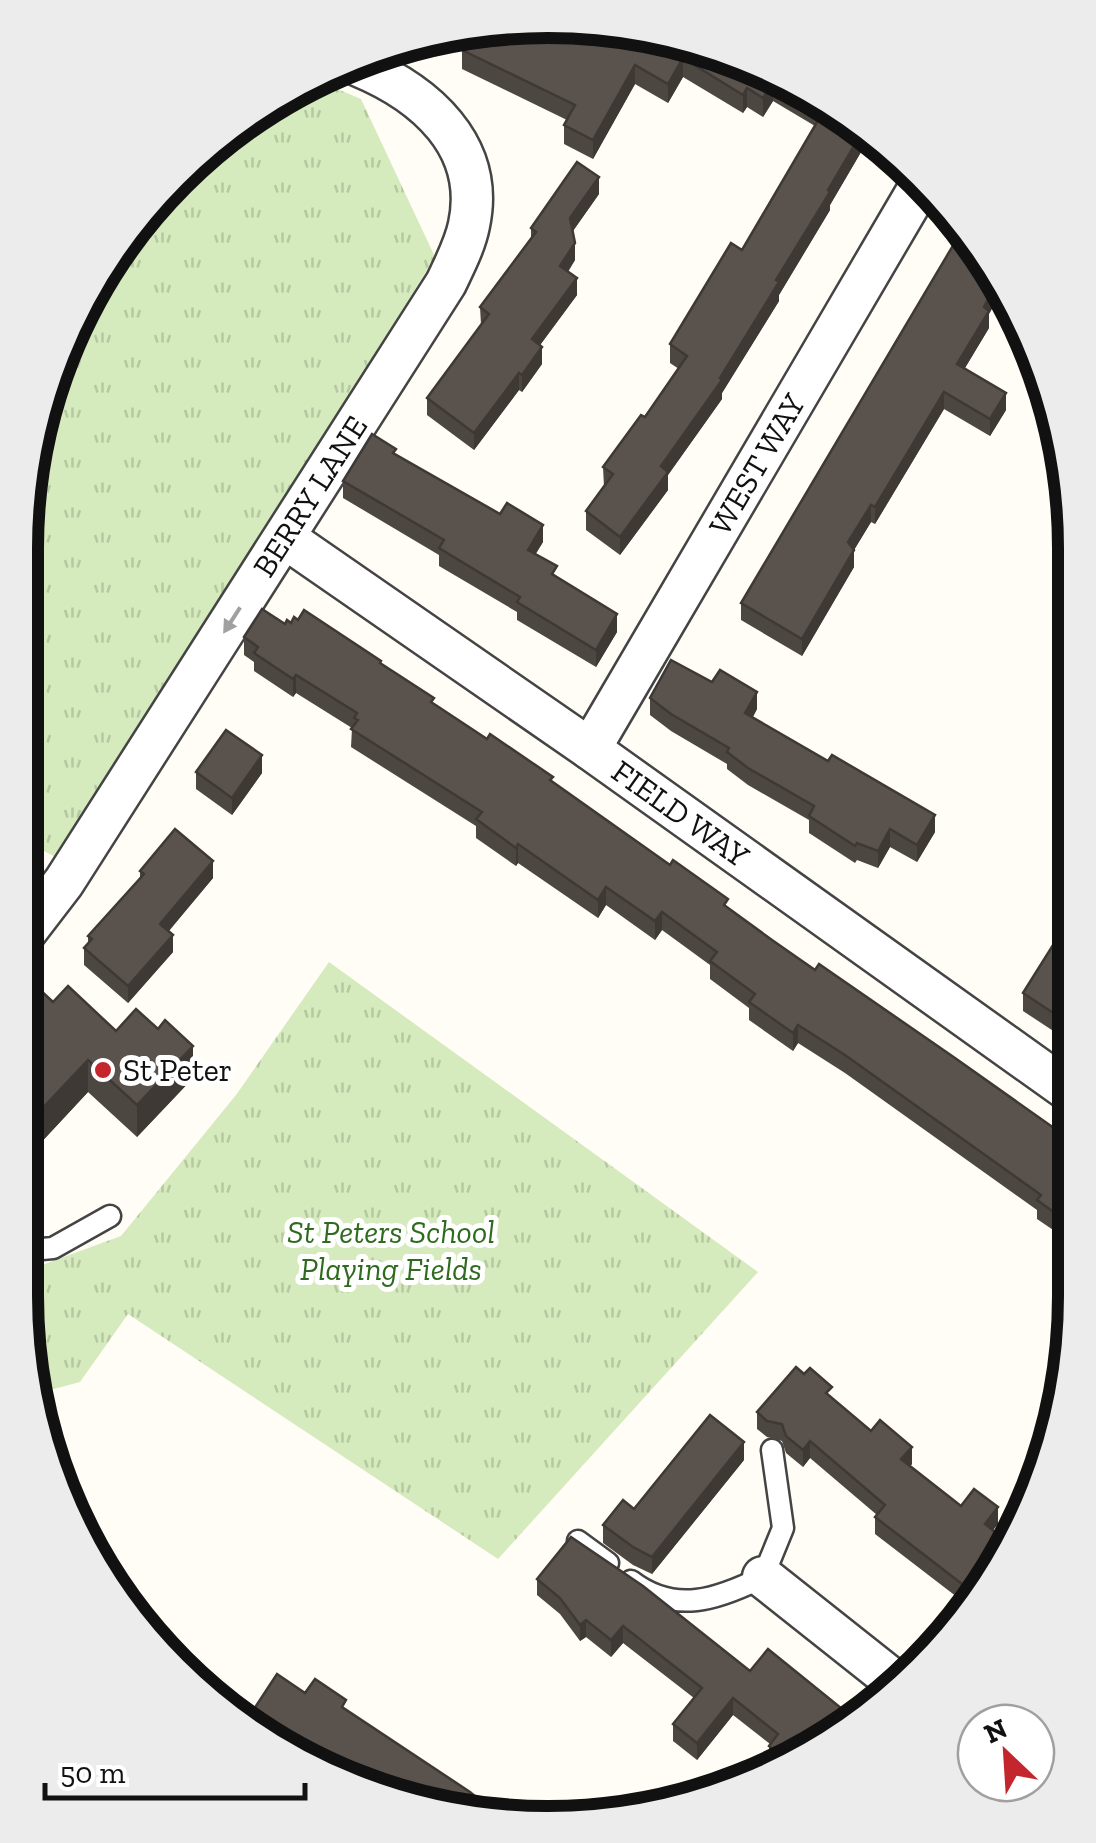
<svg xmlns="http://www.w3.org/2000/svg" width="1096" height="1843" viewBox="0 0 1096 1843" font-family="'Zilla Slab',serif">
	<defs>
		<pattern id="park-tufts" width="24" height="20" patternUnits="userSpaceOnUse" patternTransform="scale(2.5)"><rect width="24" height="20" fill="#d5ebbd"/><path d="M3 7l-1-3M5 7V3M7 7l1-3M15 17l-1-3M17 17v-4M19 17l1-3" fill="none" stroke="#b6c8a1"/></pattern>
	</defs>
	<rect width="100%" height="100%" fill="#fffdf5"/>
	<g fill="url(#park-tufts)">
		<path d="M321,82l40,17 74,158 -374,603 -40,-21v-326l27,-135 61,-124 146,-145z"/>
		<path d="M329,962l429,310 -260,287 -370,-245 -48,68 -30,8 -11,20 -18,-107 5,-7 -6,-6v-17l101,-37 115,-141z"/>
	</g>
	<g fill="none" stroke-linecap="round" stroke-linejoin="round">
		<defs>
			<g id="service">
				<path d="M382,76l15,-26"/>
				<path d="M20,1241l11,9 22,-2 57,-32"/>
				<path d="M578,1541l30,22"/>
				<path d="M631,1581c44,34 87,18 132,-4l20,-49 -11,-78"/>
			</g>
			<g id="minor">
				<path id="s1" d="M285,538l305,211 485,346"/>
				<path id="s2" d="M590,749l333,-568"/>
				<path id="s3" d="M21,938l43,-56 382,-599c9,-19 19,-38 23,-58 17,-80 -45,-132 -110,-159"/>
				<path d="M763,1577l135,107"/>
			</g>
		</defs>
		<use href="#service" stroke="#444" stroke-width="25"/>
		<use href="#minor" stroke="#444" stroke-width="45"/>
		<use href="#service" stroke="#fff" stroke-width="20"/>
		<use href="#minor" stroke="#fff" stroke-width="40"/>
	</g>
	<g fill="#4d4742">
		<path d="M652,30l190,79 29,26 -41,70v5l-51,85v6l-57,92v6l-54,76v15l-48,65 -34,-25v-19l18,-24 -1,-20 42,-50 34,-48 -9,-6v-19l72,-94 73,-124 -42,-25 -10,16 -16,-10 -4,6 -60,-36 -15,26 -33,-19 -42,75 -29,-15v-19l3,-5 -105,-51v-19l141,-12z"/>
		<path d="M599,194l-26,37 2,29 -7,12 9,23 -37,50 2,19 -20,28 -3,-2 -45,60 -47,-35v-17l54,-73 -1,-18 51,-68v-11z"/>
		<path d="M989,314v14l-24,40 41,42 -16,26 -46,-27 -69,115 -4,-2 -17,28v17l-52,89 -61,-36v-17z"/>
		<path d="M396,454l147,88 -8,12 22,23 60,55 -21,35 -79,-47v-8l-78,-46v-11l-96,-57v-17z"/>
		<path d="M285,624l96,40 53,40 119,78 219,158 303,203v82l-3,-2 -10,13 -25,-17v-9l-192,-137 -47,-30 -5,8 -44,-31v-12l-39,-29v-14l-48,-35 -7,10 -49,-35 -8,13 -80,-55 -2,3 -40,-28v-12l-125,-79 1,-19 -56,-35 -3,4 -39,-26v-9l-10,-7v-18z"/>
		<path d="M650,698l107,11 -4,8 182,115 -18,30 -27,-15 -12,21 -21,-8 -2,3 -46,-30v-13l-61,-35 -21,-16v-5l-56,-33 -21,-16z"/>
		<path d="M196,772l66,1 -30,42 -36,-26z"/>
		<path d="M140,871l73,7 -44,53 4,21 -45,51 -44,-38v-17l4,-5v-7l52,-58z"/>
		<path d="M1075,875v29l-5,-3v-18z"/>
		<path d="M1075,910v117l-3,-1 -8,12 -41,-27v-18z"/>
		<path d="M53,1002l63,29 77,47 -56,59 -49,-45 -67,72 -1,-157z"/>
		<path d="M804,1374l108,90 -2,2 51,40 37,18 -5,6 -6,59 -17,18 -95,-73v-17l2,-2 -67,-57 -7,9 -17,-14 -4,-12 -15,-4 -10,-8v-17z"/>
		<path d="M744,1460l-92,114 -19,-9 -30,-22v-18l31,-16z"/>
		<path d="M537,1579l213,92 107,50 -84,45 -4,-4v-16l1,-2 -37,-29 -36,45 -24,-19v-17l21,-26 -71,-55 -12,14 -25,-20 -6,4 -20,-27 -23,-19z"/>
		<path d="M305,1693l41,17 150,104 -117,-19 -52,-25 -11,-8 -2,1 -38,-19 -24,-15v-17z"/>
	</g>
	<g fill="#3f3936">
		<path d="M683,58v19l-15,26v-19z"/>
		<path d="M635,65v19l-42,75v-19z"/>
		<path d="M773,83v18l-10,16v-19z"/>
		<path d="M747,88v19l-4,6v-18z"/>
		<path d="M864,129l7,6 -41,70v5l-51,85v6l-57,92v6l-54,76v15l-48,65v-18l41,-71 59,-88z"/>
		<path d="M599,177v17l-29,41v-17z"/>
		<path d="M575,243v17l-15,23v-17z"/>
		<path d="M1000,277l6,8 -17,29v14l-32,53v-17l27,-57z"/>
		<path d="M577,278v17l-45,61v-17z"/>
		<path d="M542,347v17l-20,28v-17z"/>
		<path d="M519,373v17l-45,60v-17z"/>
		<path d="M944,392v17l-69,115v-17z"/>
		<path d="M1006,393v17l-16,26v-17z"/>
		<path d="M871,505v17l-17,28v17l-52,89v-17l46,-97z"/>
		<path d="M543,525v17l-15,25v-17z"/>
		<path d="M617,614v18l-21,35v-17z"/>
		<path d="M296,675v18l-3,4v-18z"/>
		<path d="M757,692v17l-12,21v-17z"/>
		<path d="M262,755v18l-30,42v-17z"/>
		<path d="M935,815v17l-18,30v-17z"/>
		<path d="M890,829v18l-12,21v-17z"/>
		<path d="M518,844v19l-2,3v-18z"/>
		<path d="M213,861v17l-53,63v-17z"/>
		<path d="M606,887v18l-8,13v-18z"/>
		<path d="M662,912v18l-7,10v-19z"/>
		<path d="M173,935v17l-45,51v-17z"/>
		<path d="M1072,1008v18l-8,12v-18z"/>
		<path d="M798,1025v18l-5,8v-18z"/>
		<path d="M193,1046v32l-56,59v-32z"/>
		<path d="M88,1060v32l-67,72v-33z"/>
		<path d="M1072,1205v18l-10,13v-18z"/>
		<path d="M810,1441v17l-7,9v-17z"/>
		<path d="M744,1442v18l-92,114v-17z"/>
		<path d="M912,1447v17l-11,12v-17z"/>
		<path d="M998,1507v17l-13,16v-16z"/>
		<path d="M586,1620v17l-6,4v-16z"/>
		<path d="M623,1626v17l-12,14v-17z"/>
		<path d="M198,1662v19l-5,-5z"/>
		<path d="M733,1698v17l-36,45v-17z"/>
		<path d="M316,1745v17l-2,1 -3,-1v-10z"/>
	</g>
	<g fill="#5a524d" stroke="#3f3936" stroke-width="2.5">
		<path d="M471,30h116l16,8 4,-8h45l190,79 22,20 -36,61 2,2 -54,88 3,2 -59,96 2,2 -61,86 7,6 -48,65 -34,-26 27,-37 -10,-7 38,-52 4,2 42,-61 -17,-12 61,-101 11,7 81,-138 -50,-29 -10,15 -16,-10 -4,7 -60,-37 -15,26 -33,-19 -42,75 -29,-15 11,-20 -113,-55z"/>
		<path d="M577,162l22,15 -29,41 5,25 -15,23 17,12 -45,61 10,8 -20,28 -3,-2 -45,60 -47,-35 62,-84 -9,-7 56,-75 -5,-4z"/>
		<path d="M964,227l36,50 -16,30 5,4 -32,53 49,29 -16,26 -46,-27 -69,115 -4,-2 -23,37 6,8 -52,89 -61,-36z"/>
		<path d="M372,434l24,15 -3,4 107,61 7,-11 36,22 -15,25 29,16 -5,8 65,40 -21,36 -79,-48 3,-5 -81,-49 5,-8 -101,-59z"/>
		<path d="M262,609l23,15 2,-4 4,3 3,-6 4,3 6,-10 77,51 -1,2 54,35 -3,4 56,37 3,-5 41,28 22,15 -3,3 120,85 3,-5 55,39 -4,6 48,35 43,30 4,-6 136,94 120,85v64l-3,-2 -10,13 -25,-18 4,-5 -196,-140 -47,-30 -5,8 -44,-31 6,-8 -45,-33 7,-9 -55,-40 -7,9 -49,-34 -8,13 -80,-56 -2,4 -40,-29 6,-7 -131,-83 7,-9 -4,-2 3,-5 -61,-38 -3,4 -39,-26 4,-6 -14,-10z"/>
		<path d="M671,660l41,22 8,-12 37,22 -12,21 83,48 4,-6 103,60 -18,30 -27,-16 -12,22 -21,-8 -2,3 -46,-30 5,-10 -66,-38 -21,-16 2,-4 -58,-34 -21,-16z"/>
		<path d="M226,730l36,25 -30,43 -36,-26z"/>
		<path d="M175,829l38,32 -53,63 13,11 -45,51 -44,-38 8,-9 -4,-3 56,-62 -4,-3z"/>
		<path d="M1075,910v100l-3,-2 -8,12 -41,-27z"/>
		<path d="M68,986l48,45 20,-22 22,20 7,-9 28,26 -56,59 -49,-45 -67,71 -1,-124 18,-19 15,14z"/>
		<path d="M796,1367l8,7 6,-6 22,19 -6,6 45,38 9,-11 32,27 -11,12 60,47 13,-17 24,18 -13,17 24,19 -22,46 -8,8 -104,-80 10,-12 -75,-64 -7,9 -17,-14 -4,-12 -15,-3 -10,-9z"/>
		<path d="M710,1415l34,27 -92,115 -19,-10 -30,-22 20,-25 11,9z"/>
		<path d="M571,1537l72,49 107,85 18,-22 89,72 -72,38 -16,-13 9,-12 -45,-36 -36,45 -24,-19 29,-36 -79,-62 -12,14 -25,-20 -6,5 -20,-27 -23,-19z"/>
		<path d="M161,1646l37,16 -5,14z"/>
		<path d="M277,1674l28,19 10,-14 31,21 -4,7 128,85 26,22 -105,-17 -75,-52 -5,7 -59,-40z"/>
	</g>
	<defs><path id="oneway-solid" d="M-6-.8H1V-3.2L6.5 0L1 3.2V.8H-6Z" transform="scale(2.5)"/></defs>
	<use fill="#a0a0a0" href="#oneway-solid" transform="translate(232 620) rotate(123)"/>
	<circle fill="#c4262e" stroke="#fff" stroke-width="4" cx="103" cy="1070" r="10"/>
	<g text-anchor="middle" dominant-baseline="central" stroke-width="10" stroke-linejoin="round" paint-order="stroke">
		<g font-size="32" fill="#111" stroke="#fff">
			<text stroke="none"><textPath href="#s2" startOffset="330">WEST WAY</textPath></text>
			<text stroke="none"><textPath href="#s3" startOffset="528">BERRY LANE</textPath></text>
			<text stroke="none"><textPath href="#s1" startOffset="482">FIELD WAY</textPath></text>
		</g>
		<g font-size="32" fill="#111" stroke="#fff" text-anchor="start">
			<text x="123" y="1070">St Peter</text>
		</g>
		<g font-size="32" font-style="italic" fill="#2f6b1f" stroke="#fff">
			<text x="391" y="1232">St Peters School<tspan x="391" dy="37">Playing Fields</tspan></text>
		</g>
	</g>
	<path d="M0 0H1096V1843H0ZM548 38H548A510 510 0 0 1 1058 548V1296A510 510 0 0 1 548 1806H548A510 510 0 0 1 38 1296V548A510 510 0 0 1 548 38Z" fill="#ececec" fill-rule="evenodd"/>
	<path fill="none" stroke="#111" stroke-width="12" d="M548 38H548A510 510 0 0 1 1058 548V1296A510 510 0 0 1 548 1806H548A510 510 0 0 1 38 1296V548A510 510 0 0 1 548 38Z"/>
	<g transform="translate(1006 1753) rotate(335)"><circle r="48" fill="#ffffff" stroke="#a0a0a0" stroke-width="2.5"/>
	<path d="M0-8L18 38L0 25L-18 38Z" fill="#c4262e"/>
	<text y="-15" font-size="28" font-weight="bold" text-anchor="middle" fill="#111111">N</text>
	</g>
	<path d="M45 1783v15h260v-15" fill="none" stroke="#111111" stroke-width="5"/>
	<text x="60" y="1783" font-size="30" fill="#111111" stroke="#ffffff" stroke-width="8" paint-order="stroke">50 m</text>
</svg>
